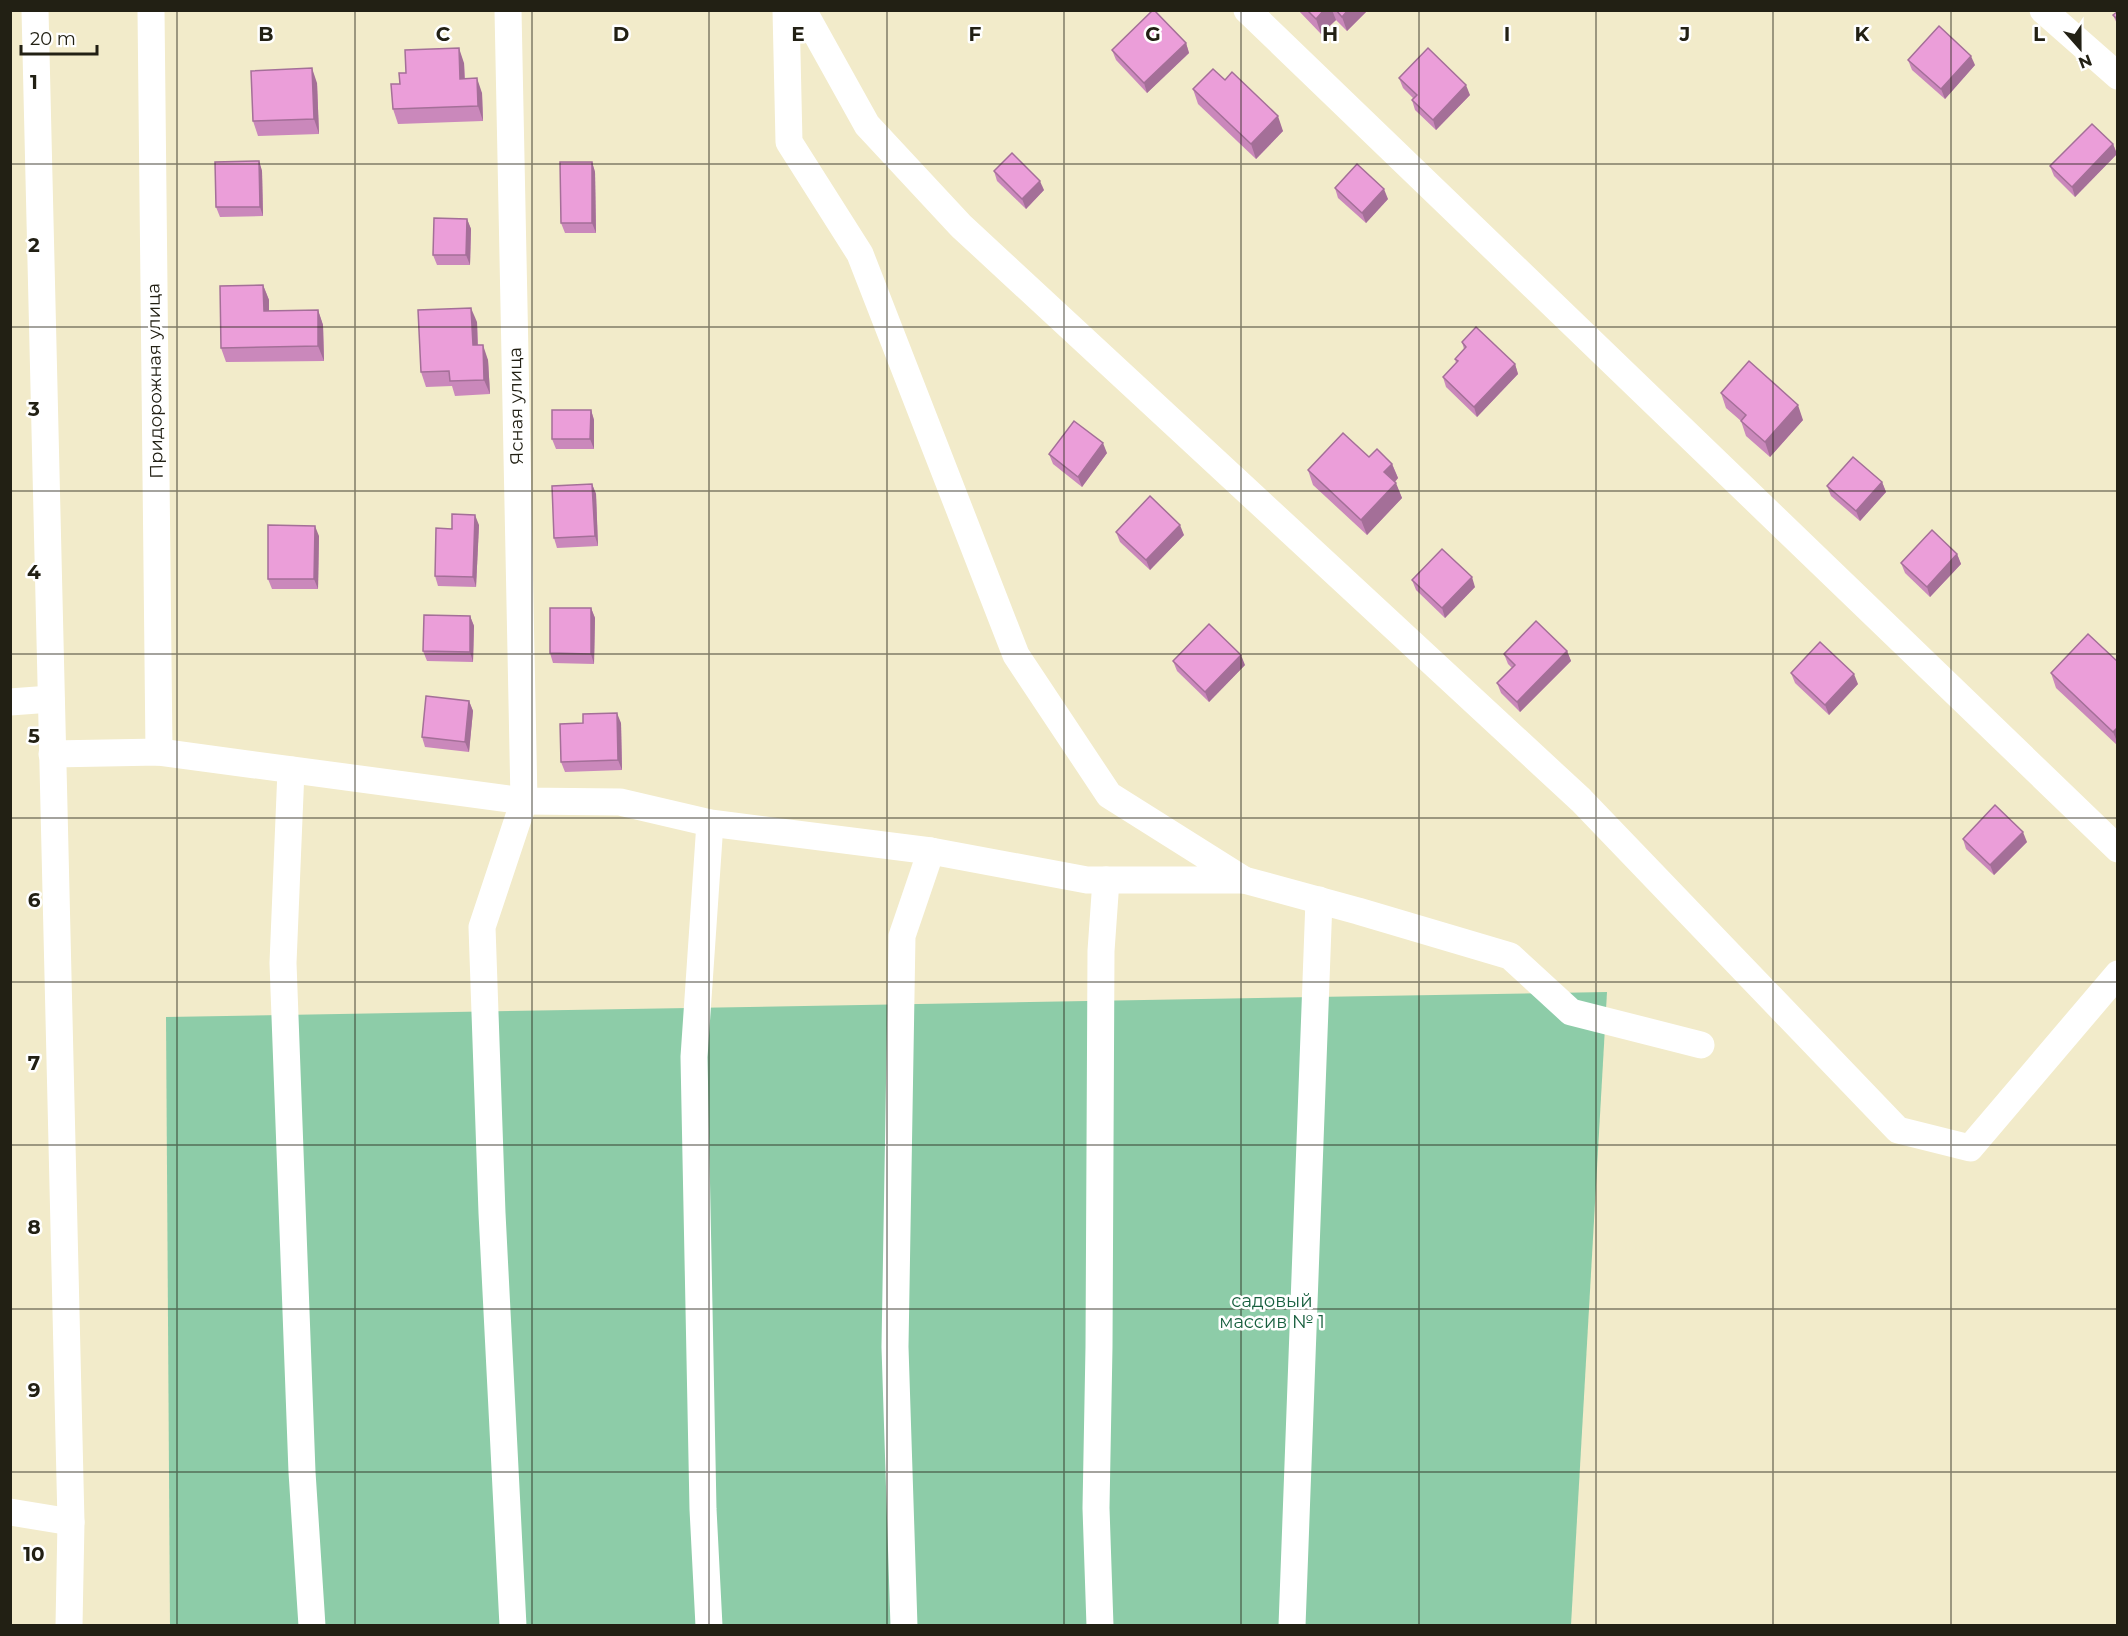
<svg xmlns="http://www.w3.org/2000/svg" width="2128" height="1636" viewBox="0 0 2128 1636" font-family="Montserrat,sans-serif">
	<rect width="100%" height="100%" fill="#f2ebca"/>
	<path fill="#8dcca8" d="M1607,992l-36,633h-1401l-4,-608z"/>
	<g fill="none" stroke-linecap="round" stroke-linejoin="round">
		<g stroke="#fff" stroke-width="27">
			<path d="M35,10l36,1512 -2,104"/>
			<path d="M151,10l8,742"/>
			<path d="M508,10l16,791 -42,126 10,286 21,413"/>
			<path d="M803,10l64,115 94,101 620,574 317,330 72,18 148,-174"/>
			<path d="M1247,10l871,839"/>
			<path d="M2043,10l75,66"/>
			<path d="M10,702l41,-3"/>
			<path d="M52,754l107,-2 365,49 96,1 90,21 221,28 156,29h157l-135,-85 -93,-140 -156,-401 -71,-112 -3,-132"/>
			<path d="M291,770l-8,193 19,509 10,154"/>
			<path d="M1244,880l114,31 152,45 61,56 130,33"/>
			<path d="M10,1512l61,10"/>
			<path d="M709,1626l-6,-117 -9,-452 16,-234"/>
			<path d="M904,1626l-9,-279 7,-411 29,-85"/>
			<path d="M1100,1626l-4,-118 3,-161 2,-396 5,-71"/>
			<path d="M1292,1626l27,-726"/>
		</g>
	</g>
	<g fill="#ca88bb">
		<path d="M1298,10h70l-21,21 -11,-11 -15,14z"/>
		<path d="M2118,11v15l-5,-11z"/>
		<path d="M1186,43l3,10 -42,40 -31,-33 -4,-10z"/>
		<path d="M1908,60l67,5 -30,34 -33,-29z"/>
		<path d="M464,63l1,16 17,14 1,28 -85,3 -5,-15 13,-36z"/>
		<path d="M1399,78l71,17 -34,35 -21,-20 -3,-10 1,-2 -10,-10z"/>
		<path d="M1225,80l58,51 -27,28 -58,-55 -5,-15z"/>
		<path d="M317,83l2,51 -61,2 -5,-15z"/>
		<path d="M2113,144l4,10 -42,43 -21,-21 -4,-10z"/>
		<path d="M259,161l3,10 1,45 -43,1 -4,-10z"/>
		<path d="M592,162l3,10 1,61h-31l-4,-10z"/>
		<path d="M994,171l50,19 -18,19 -29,-28z"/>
		<path d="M1335,188l53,11 -22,24 -28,-25z"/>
		<path d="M467,219l4,10 -1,36h-33l-4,-10z"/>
		<path d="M263,285l6,15v11l49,-1 5,15 1,36 -98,1 -5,-14z"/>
		<path d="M477,322l1,23 10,15 2,34 -35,2 -3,-10 -26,1 -5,-15z"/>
		<path d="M1462,342l53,22 3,10 -41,43 -31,-30 -3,-10 13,-14 -1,-4 9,-10z"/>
		<path d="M1721,393l82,27 -33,37 -24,-21 -5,-15 -15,-13z"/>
		<path d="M591,410l3,10v29h-38l-4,-10z"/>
		<path d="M1107,453l-25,34 -29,-23 -4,-10z"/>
		<path d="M1369,457l23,7 6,14 -3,4 7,16 -35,37 -54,-50 -5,-15z"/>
		<path d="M1882,482l4,10 -26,29 -29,-25 -4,-10z"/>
		<path d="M592,484l4,10 2,52 -41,2 -3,-10z"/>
		<path d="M479,525l-3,62 -38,-1 -3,-10 17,-47z"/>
		<path d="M1116,532l68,3 -34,35 -30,-28z"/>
		<path d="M319,536l-1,53h-46l-4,-10z"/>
		<path d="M1957,554l4,10 -31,33 -25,-24 -4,-10z"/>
		<path d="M1412,580l63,7 -30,31 -29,-28z"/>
		<path d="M591,608l4,10 -1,46 -41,-1 -3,-10z"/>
		<path d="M470,616l4,10 -1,36 -46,-1 -4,-10z"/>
		<path d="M1567,651l4,10 -51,51 -19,-19 -4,-10 15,-15 -4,-4 -4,-10z"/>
		<path d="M1173,661l72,4 -36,37 -32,-31z"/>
		<path d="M2118,662v84l-62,-58 -5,-15z"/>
		<path d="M1791,673l67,11 -29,31 -34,-32z"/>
		<path d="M469,701l4,10 -4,41 -44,-5 -3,-10z"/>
		<path d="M583,723h38l1,47 -57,2 -4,-10z"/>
		<path d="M1963,839l64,3 -33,33 -28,-26z"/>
	</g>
	<g fill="#a46f98">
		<path d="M1324,10h8l4,10 -15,14 -5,-15z"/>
		<path d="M1348,10h20l-21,21 -5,-14z"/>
		<path d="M1186,43l3,10 -42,40 -3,-10z"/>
		<path d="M459,48l5,15 1,31 -5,-15z"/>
		<path d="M1971,56l4,9 -30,34 -4,-10z"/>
		<path d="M312,68l5,15 2,51 -5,-15z"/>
		<path d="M477,78l5,15 1,28 -5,-15z"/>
		<path d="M1466,85l4,10 -34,35 -3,-10z"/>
		<path d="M1278,116l5,15 -27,28 -5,-15z"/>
		<path d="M2113,144l4,10 -42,43 -3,-10z"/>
		<path d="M259,161l3,10 1,45 -3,-9z"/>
		<path d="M592,162l3,10 1,61 -4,-10z"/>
		<path d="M1040,181l4,9 -18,19 -4,-10z"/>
		<path d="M1384,189l4,10 -22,24 -4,-10z"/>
		<path d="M467,219l4,10 -1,36 -4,-10z"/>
		<path d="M263,285l6,15v26l-5,-15z"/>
		<path d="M471,308l6,14 1,38 -5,-15z"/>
		<path d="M318,310l5,15 1,36 -6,-15z"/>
		<path d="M483,345l5,15 2,34 -6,-14z"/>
		<path d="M1515,364l3,10 -41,43 -3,-10z"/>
		<path d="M1798,405l5,15 -33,37 -5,-15z"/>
		<path d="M591,410l3,10v29l-4,-10z"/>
		<path d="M1103,443l4,10 -25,34 -4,-10z"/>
		<path d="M1392,464l6,14 -8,9 -6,-15z"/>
		<path d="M1882,482l4,10 -26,29 -4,-10z"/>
		<path d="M1396,483l6,15 -35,37 -6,-15z"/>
		<path d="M592,484l4,10 2,52 -3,-10z"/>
		<path d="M475,515l4,10 -3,62 -3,-10z"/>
		<path d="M1180,525l4,10 -34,35 -4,-10z"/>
		<path d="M315,526l4,10 -1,53 -4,-10z"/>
		<path d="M1957,554l4,10 -31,33 -3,-10z"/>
		<path d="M1472,577l3,10 -30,31 -3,-10z"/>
		<path d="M591,608l4,10 -1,46 -3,-10z"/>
		<path d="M470,616l4,10 -1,36 -3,-10z"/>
		<path d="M1567,651l4,10 -51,51 -3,-10z"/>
		<path d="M1241,655l4,10 -36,37 -4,-10z"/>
		<path d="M1854,674l4,10 -29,31 -4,-10z"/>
		<path d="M469,701l4,10 -4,41 -4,-10z"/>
		<path d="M617,713l4,10 1,47 -4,-10z"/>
		<path d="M2118,727v17l-5,-12z"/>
		<path d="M2023,832l4,10 -33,33 -4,-10z"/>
	</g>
	<g fill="#eb9ed9" stroke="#a46f98" stroke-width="1.5">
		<path d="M1153,10h1l32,33 -42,40 -32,-33z"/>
		<path d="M1307,10h17l-8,9z"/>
		<path d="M1336,10h12l-6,7z"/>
		<path d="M2118,11v9l-5,-5z"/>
		<path d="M1939,26l32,30 -30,33 -33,-29z"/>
		<path d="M459,48l1,31 17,-1 1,28 -85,3 -2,-25h9l-1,-11h7l-1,-23z"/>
		<path d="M1428,48l38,37 -33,35 -21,-20 5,-5 -18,-17z"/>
		<path d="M312,68l2,51 -61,2 -2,-50z"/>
		<path d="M1213,69l12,11 7,-8 46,44 -27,28 -58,-55z"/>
		<path d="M2092,124l21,20 -41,43 -22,-21z"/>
		<path d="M1012,153l28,28 -18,18 -28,-28z"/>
		<path d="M259,161l1,46h-44l-1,-45z"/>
		<path d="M560,162h32v61h-31z"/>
		<path d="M1357,164l27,25 -22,24 -27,-25z"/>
		<path d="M434,218l33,1 -1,36h-33z"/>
		<path d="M263,285l1,26 54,-1v36l-97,2 -1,-62z"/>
		<path d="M471,308l2,37h10l1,35 -34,1 -1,-10 -28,1 -3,-62z"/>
		<path d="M1476,327l39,37 -41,43 -31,-30 15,-16 -3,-2 11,-12 -4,-5z"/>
		<path d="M1749,361l49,44 -33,37 -24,-21 5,-6 -25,-22z"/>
		<path d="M552,410h39l-1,29h-38z"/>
		<path d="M1074,421l29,22 -25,34 -29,-23z"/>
		<path d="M1343,433l26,24 8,-8 15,15 -8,8 12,11 -35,37 -53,-50z"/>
		<path d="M1853,457l29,25 -26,29 -29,-25z"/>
		<path d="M592,484l3,52 -41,2 -2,-52z"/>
		<path d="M1150,496l30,29 -34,35 -30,-28z"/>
		<path d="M452,514l23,1 -2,62 -38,-1 1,-48 16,1z"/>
		<path d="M268,525l47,1 -1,53h-46z"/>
		<path d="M1932,530l25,24 -30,33 -26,-24z"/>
		<path d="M1442,549l30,28 -30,31 -30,-28z"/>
		<path d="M550,608h41v46l-41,-1z"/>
		<path d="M424,615l46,1v36l-47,-1z"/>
		<path d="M1536,621l31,30 -50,51 -20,-19 18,-18 -11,-11z"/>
		<path d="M1209,624l32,31 -36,37 -32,-31z"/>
		<path d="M2088,634l30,28v65l-5,5 -62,-59z"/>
		<path d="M1820,642l34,32 -29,31 -34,-32z"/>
		<path d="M426,696l43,5 -4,41 -43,-5z"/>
		<path d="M617,713l1,47 -57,2 -1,-38 23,-1v-9z"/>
		<path d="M1995,805l28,27 -33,33 -27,-26z"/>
	</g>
	<path fill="none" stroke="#222014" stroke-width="1.5" stroke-opacity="0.55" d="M177,10v1616M355,10v1616M532,10v1616M709,10v1616M887,10v1616M1064,10v1616M1241,10v1616M1419,10v1616M1596,10v1616M1773,10v1616M1951,10v1616M10,164h2108M10,327h2108M10,491h2108M10,654h2108M10,818h2108M10,982h2108M10,1145h2108M10,1309h2108M10,1472h2108"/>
	<g text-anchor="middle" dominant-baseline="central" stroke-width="5" stroke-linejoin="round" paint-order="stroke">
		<g font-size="18" fill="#222014" stroke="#fff">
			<text transform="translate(155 381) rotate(-91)">Придорожная улица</text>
			<text transform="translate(516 406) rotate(-91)">Ясная улица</text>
		</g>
		<g font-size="18" fill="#175f3e" stroke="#fff">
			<text x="1272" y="1301">садовый<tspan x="1272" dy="21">массив № 1</tspan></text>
		</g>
	</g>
	<g font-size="20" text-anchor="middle" font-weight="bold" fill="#222014" stroke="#fff" stroke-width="5" stroke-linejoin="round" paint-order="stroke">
		<text x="266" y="41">B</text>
		<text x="443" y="41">C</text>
		<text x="621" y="41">D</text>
		<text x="798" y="41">E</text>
		<text x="975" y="41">F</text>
		<text x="1153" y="41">G</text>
		<text x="1330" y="41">H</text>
		<text x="1507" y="41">I</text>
		<text x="1685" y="41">J</text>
		<text x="1862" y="41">K</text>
		<text x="2039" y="41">L</text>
		<text x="34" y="89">1</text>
		<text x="34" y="252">2</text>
		<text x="34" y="416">3</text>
		<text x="34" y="579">4</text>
		<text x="34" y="743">5</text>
		<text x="34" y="907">6</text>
		<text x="34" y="1070">7</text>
		<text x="34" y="1234">8</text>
		<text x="34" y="1397">9</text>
		<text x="34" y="1561">10</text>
	</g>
	<rect width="2128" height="1636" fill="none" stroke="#222014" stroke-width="24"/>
	<g transform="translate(2080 48) rotate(159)" stroke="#ffffff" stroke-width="4.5" paint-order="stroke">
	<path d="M0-4.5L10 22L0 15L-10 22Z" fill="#222014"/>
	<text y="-9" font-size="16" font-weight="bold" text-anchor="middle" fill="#222014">N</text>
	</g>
	<path d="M21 45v9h76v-9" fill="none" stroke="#222014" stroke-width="3"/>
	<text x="30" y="45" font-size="18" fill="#222014" stroke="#ffffff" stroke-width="4.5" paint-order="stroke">20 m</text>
</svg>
